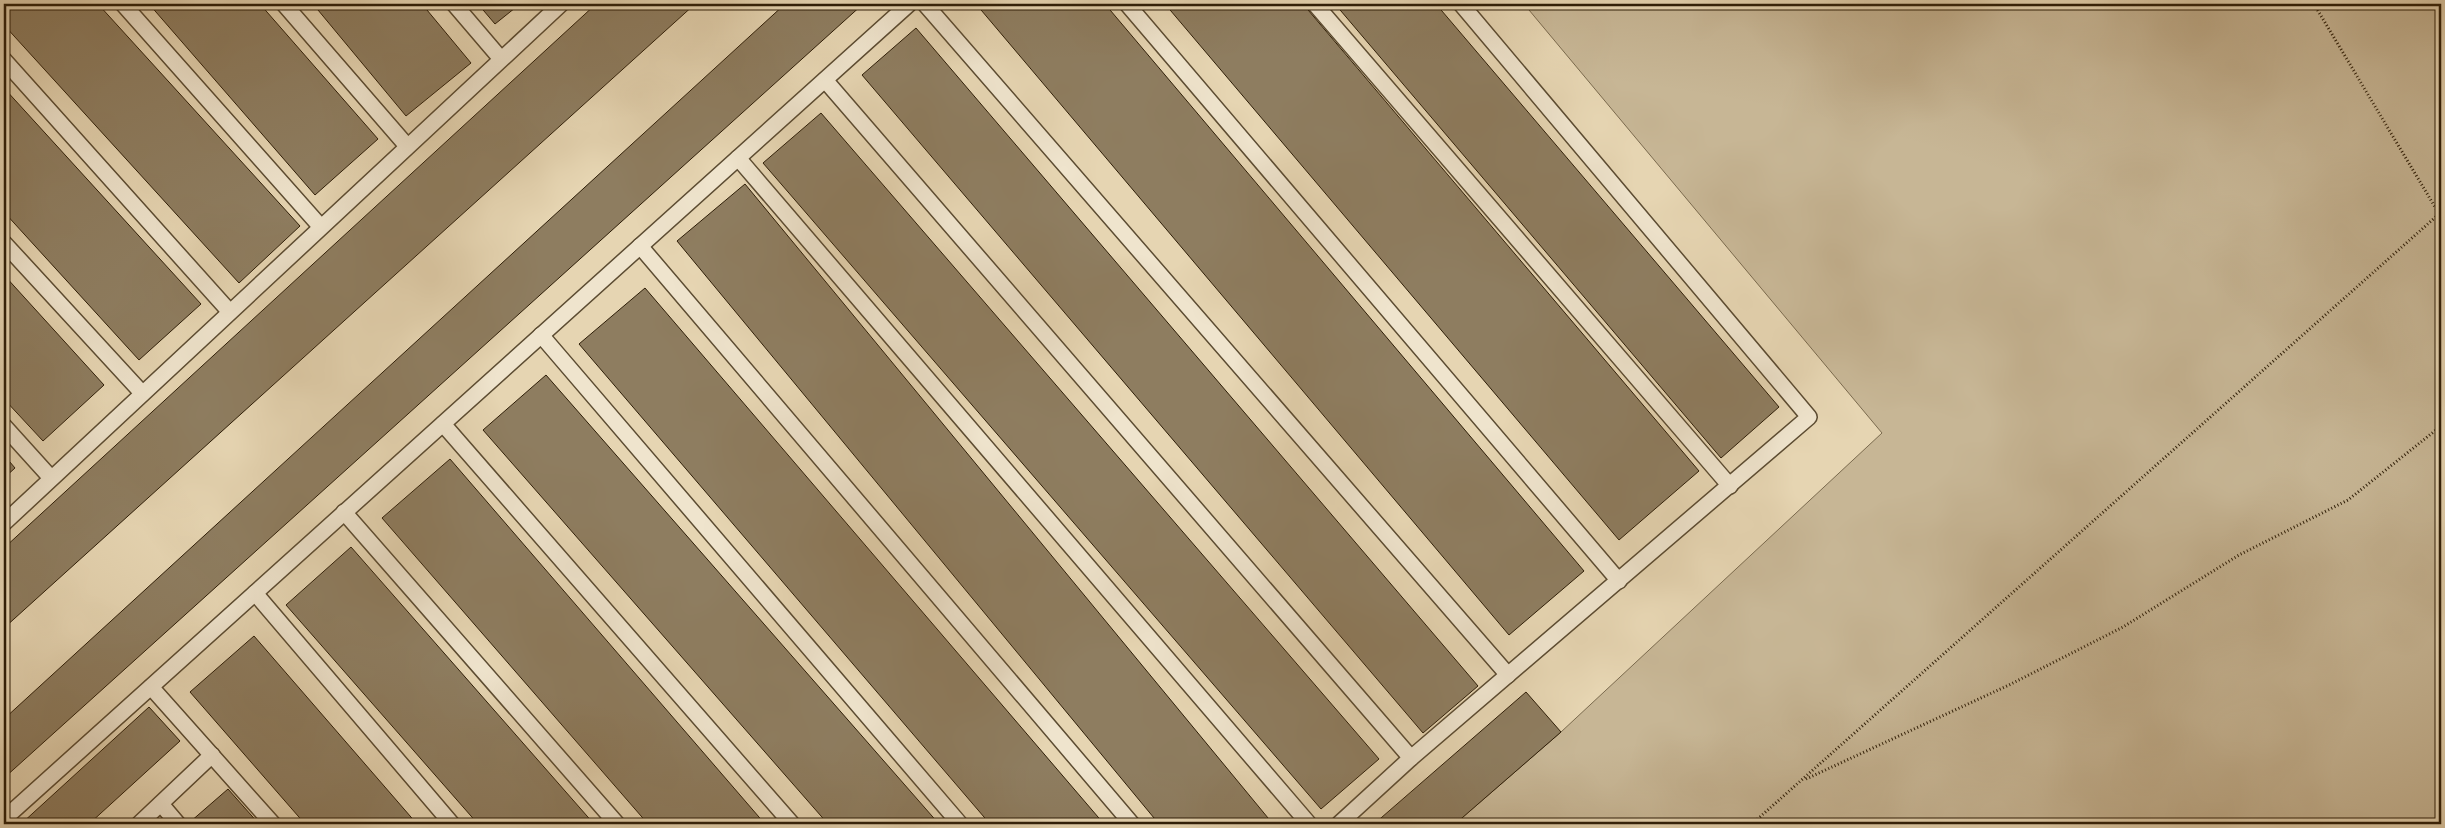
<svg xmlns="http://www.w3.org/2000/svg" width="2445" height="828" viewBox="0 0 2445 828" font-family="'Old Standard TT',serif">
	<rect width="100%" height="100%" fill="#e6d5b2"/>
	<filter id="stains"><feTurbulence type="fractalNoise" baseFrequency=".004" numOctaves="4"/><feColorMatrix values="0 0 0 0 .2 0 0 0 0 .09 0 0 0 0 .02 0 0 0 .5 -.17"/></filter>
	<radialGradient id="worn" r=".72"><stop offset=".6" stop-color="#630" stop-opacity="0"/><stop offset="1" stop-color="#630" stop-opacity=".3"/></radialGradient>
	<path fill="#c7b695" stroke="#7a6a4e" d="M1524,4h917v820h-986l106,-92 321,-299z"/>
	<g fill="#8e7d60" stroke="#2e1e08">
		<path d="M4,4h94l202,222 -61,57 -235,-258z"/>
		<path d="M149,4h111l118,135 -63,56z"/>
		<path d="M313,4h109l49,59 -65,53z"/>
		<path d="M478,4h42l-25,20z"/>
		<path d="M596,4h99l-691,624v-80z"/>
		<path d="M785,4h78l-859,774v-59z"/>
		<path d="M976,4h129l479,567 -75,64z"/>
		<path d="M1165,4h138l396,467 -80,69z"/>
		<path d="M1335,4h101l343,403 -58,51z"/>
		<path d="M916,28l562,658 -55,47 -561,-658z"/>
		<path d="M4,88l197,216 -62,56 -135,-148z"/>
		<path d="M821,113l558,646 -58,50 -558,-646z"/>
		<path d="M745,184l528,640h-114l-482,-583z"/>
		<path d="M4,275l100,110 -61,56 -39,-42z"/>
		<path d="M645,288l459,536h-114l-411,-480z"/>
		<path d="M546,375l393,449h-111l-345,-394z"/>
		<path d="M4,455l11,13 -11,10z"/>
		<path d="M450,459l315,365h-117l-266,-306z"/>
		<path d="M351,547l243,277h-116l-192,-219z"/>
		<path d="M254,636l163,188h-112l-115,-132z"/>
		<path d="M1526,692l35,40 -106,92h-81z"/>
		<path d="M149,707l31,34 -91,83h-68z"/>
		<path d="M228,789l31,35h-67l-2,-2z"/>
	</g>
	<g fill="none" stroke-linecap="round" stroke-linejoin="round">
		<defs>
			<g id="service">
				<path d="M123,4l197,222"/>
				<path d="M284,4l123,142"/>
				<path d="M454,4l47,55"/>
				<path d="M925,4l583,671"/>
				<path d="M1127,4l492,577"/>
				<path d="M1315,4l415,482"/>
				<path d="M4,60l225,251"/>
				<path d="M825,80l586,678"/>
				<path d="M738,158l571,666"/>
				<path d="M4,243l138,150"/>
				<path d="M640,246l492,578"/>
				<path d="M541,335l419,489"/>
				<path d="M443,424l349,400"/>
				<path d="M4,426l47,52"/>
				<path d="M344,512l273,312"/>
				<path d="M4,523l557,-519"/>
				<path d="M255,593l197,231"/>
				<path d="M151,687l122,137"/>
				<path d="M161,804l17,20"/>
				<path d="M4,819l905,-815"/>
				<path d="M139,824l73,-69"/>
				<path d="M1339,824l72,-66 398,-341 -348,-413"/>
			</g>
		</defs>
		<use href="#service" stroke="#5c4c32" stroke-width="18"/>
		<g stroke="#2e1e08" stroke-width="3" stroke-dasharray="1 2.5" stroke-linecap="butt">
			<path d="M2314,4l127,213"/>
			<path d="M1806,779l203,-94 114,-58 116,-72 109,-55 93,-74"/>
			<path d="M1752,824l687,-610"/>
		</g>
		<use href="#service" stroke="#efe4cd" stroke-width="15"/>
	</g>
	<rect width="2445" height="828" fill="none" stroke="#e6d5b2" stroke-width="20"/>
	<rect x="5" y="5" width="2435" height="818" fill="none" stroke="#2e1e08" stroke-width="2.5"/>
	<rect x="10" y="10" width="2425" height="808" fill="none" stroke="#2e1e08"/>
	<rect width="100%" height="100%" filter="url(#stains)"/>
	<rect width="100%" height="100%" fill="url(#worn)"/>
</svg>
